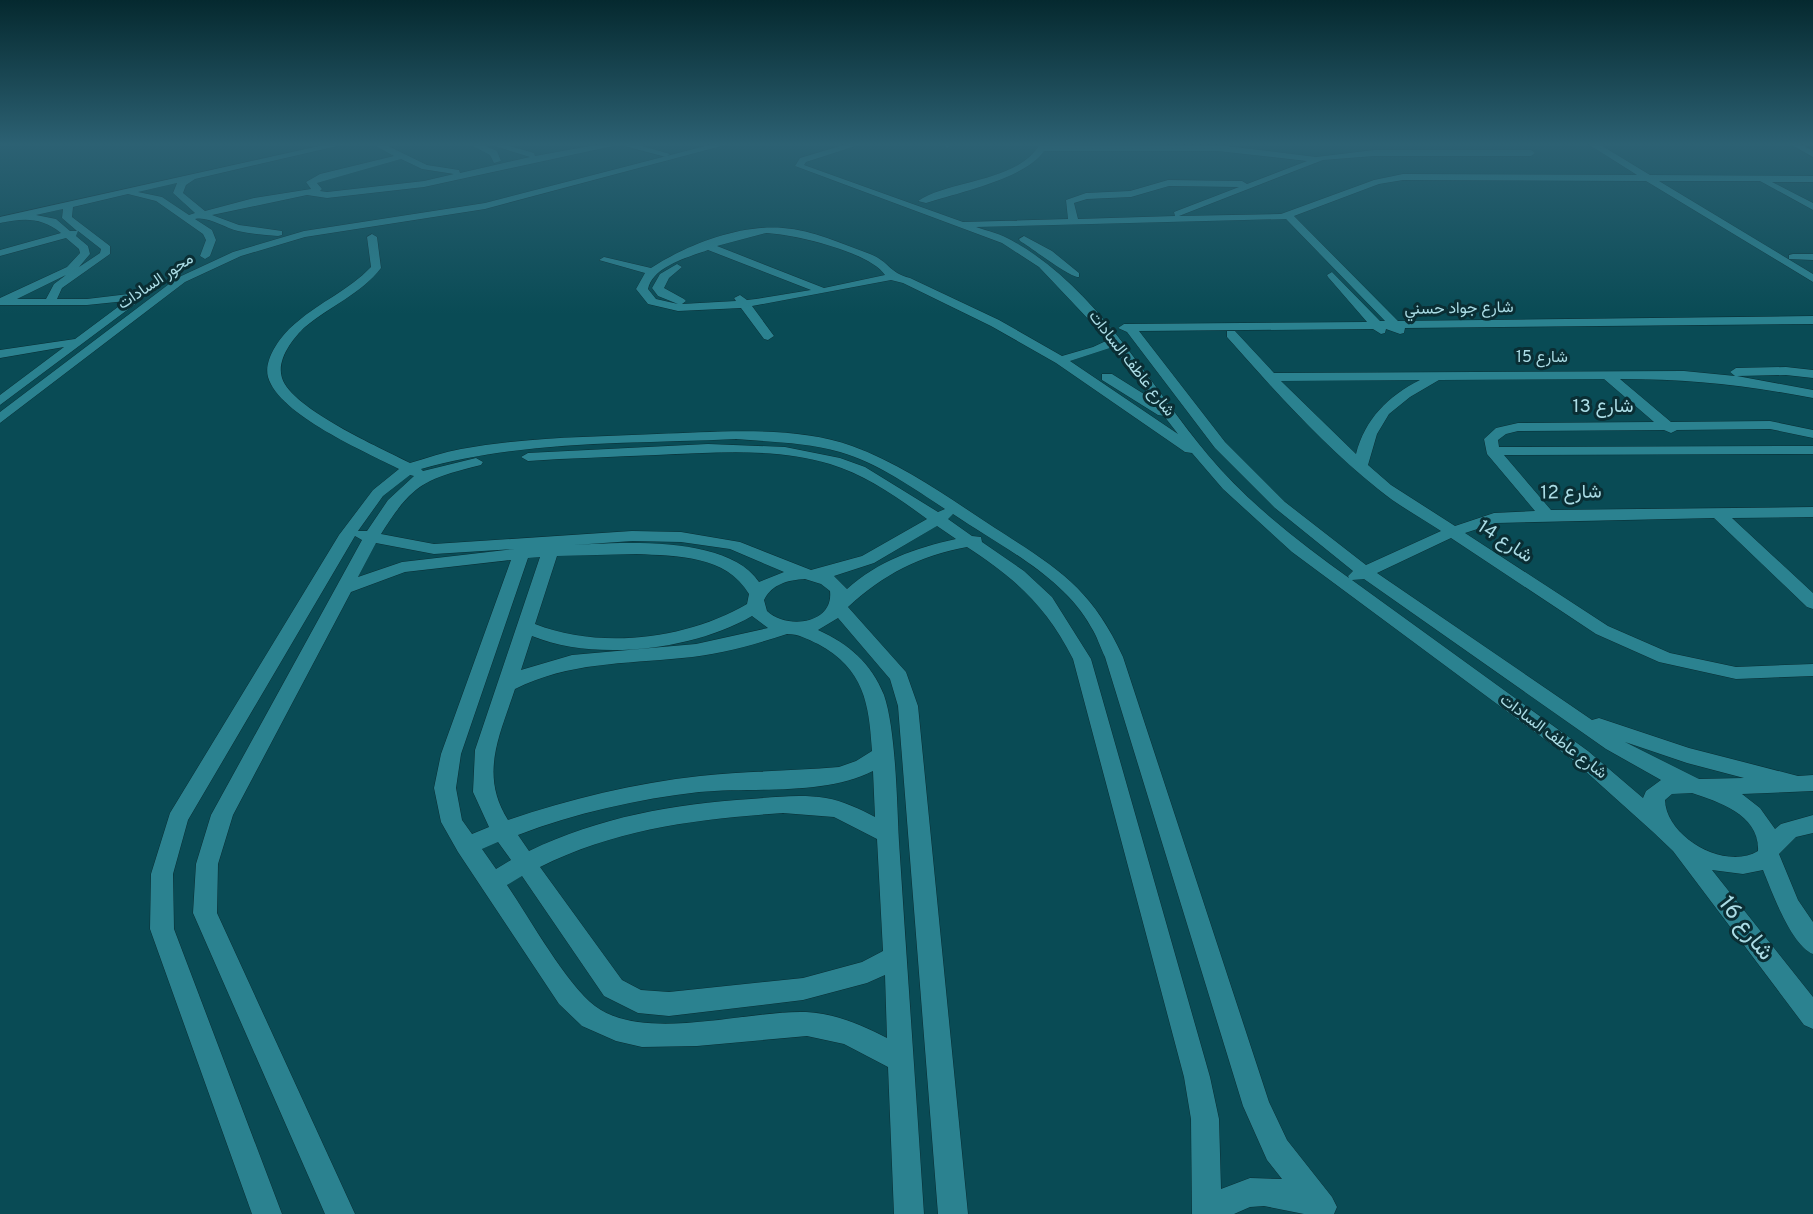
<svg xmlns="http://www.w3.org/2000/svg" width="1813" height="1214" viewBox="0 0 1813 1214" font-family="Overpass,Vazirmatn,sans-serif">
	<rect width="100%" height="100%" fill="#094b55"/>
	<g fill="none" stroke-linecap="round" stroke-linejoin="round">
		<defs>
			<g id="minor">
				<path d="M328,144h18l-151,35 -9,6 -3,8 22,18 49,-13 57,-9 -5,-7 14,-8 74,-18 -22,-12h12l43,21 32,5 1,3 70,-16 -42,-13h15l31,9 1,3 66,-12 12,2 -189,41 -97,11 -20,-3 -95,20 27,10 43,6v4l-4,1c-13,-1 -26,-2 -40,-5 -13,-3 -30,-15 -43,-12l17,11 4,10 -6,16 -5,3 -5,-3 6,-16 -3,-6 -47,-33 -28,-7 -55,13 -1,10 38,29v8l-48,34 -5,11h30l50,-6 4,1 1,5 -142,106v-10l64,-48 -64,11v-8l75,-11 51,-38 -39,4h-87v-7l67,-31 13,-14 -1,-4 -13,-11 -66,18v-6l61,-17c-20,-16 -37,-15 -61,-10v-6zM401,159l21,10 32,5 -30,7 -97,11 -7,-1 2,-2 -5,-6zM177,183l-4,10 22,20 -6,2 -27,-18 -24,-5zM63,209l-1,9 15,13h-7l-14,-12 -20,-4zM78,231l23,18 -1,4 -21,14 11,-13 -2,-8 -12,-10zM66,275l-12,9 -8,15h-29z"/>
				<path d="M469,144h12l16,7 4,10 -7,2 -4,-8z"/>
				<path d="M617,144h18l35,10 -4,3z"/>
				<path d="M713,144h16l-244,65 -180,28 -64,19 -56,26 -185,141v-11l177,-134 56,-26 71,-21 181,-28z"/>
				<path d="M847,144h15l-56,18 -2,3 159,57 105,-3 -2,-19 20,-7 44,-2 38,-11 74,1 5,3 60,-23 -89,-10h-174c-17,27 -87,42 -118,52l-8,-2c33,-22 99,-18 122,-57l178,1 98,12 58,-7h157l4,3 -4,3h-157l-51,4 -144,56 102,-2 93,-34 29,-6 234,1 -49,-31h11l51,31 163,1v6h-41l41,21v7l-53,-29h-101l154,93v8l-167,-101 -243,-1 -24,4 -85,32 104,105 415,-5v8l-408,4 -1,5 -4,1 -14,-5 -1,4 -4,1 -8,-5 -234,2 86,111 60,60 81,63 75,-34c-21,-14 -44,-26 -63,-42 -56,-45 -104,-99 -151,-152v-6h8l39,42 410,-2 51,5 -5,-4 6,-4 50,-1 27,3v8l-27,-3 -49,1 76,14v8c-69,-13 -123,-19 -193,-19l51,43 99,-1 43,9v8l-43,-9 -93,1 -6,3 -7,-3 -146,1 -12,3 -8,6 1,7 314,-1v8l-309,1 47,55 262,-3v10l-81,1 81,75v16l-6,-2 -93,-89 -218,5 -31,10 143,93 62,27 66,14 77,-3v12l-77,3 -77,-17 -63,-28 -145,-96 -74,35 215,147 7,-2 90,30 109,28 15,-1v16l-71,3 18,14 15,21 6,-5 32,-9v18l-17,4 -17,17 19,46 15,22v32c-22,-9 -41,-62 -50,-84l-20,4 -31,-4 101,127v32l-9,-4 -131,-174 -20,-19 -79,-71 -282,-209 -69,-63 -31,-36 -7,-1 -129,-89 -65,-37 -88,-43 -12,-3 -139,26 22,30 -6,4 -4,-1 -23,-31 -63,3 -30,-7 -12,-15 9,-16 -46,-13 5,-3 47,11c35,-23 89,-44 132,-40 30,2 59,16 87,26 20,8 19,19 40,24l89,42 63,36 31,-9 15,-7 -69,-73 -37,-24 -207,-77 5,-8zM1169,186l70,1 -65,25 1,4 -97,3 -4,-16 13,-4 44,-2zM1286,219l99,102h-5l-48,-49 -5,3 1,2 39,45 -243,2 -6,4 9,4 88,116 60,60 78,63 -5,5 1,2c-50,-36 -101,-75 -141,-123 -60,-72 -112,-169 -197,-215 -10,-6 -23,-9 -35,-13zM766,233c27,1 104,19 119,42l-61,13 -107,-42zM708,250l103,40 -55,9 -9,1 -7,-5 -6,3 2,3 -54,3 4,-3 -2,-2 -20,-11 5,-10 13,-11 -5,-3 -17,10 -8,14 6,8 20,8 -22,-5 -8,-10c5,-23 41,-32 60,-39zM1113,347l39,52 -40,-25h-10v6l56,35 6,1 14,18 -108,-73zM1604,379l50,43 -136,1 -22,5 -12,11 3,15 48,57 -41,2 -39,13 -64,-41 -23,-20 9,-31 12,-20 21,-17 29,-17zM1420,380c-32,16 -55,39 -64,74l-75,-73zM1364,579l242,170 55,31 -15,11 -3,7 -55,-47 -236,-171zM1625,742l62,21 57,15 -45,1zM1692,793c27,9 68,22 66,58 -33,20 -92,-14 -93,-51l7,-6z"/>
				<path d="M943,144h9l-5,4z"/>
				<path d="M1790,144h11l12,7v6z"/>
				<path d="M372,234l5,3 4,31c-20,26 -51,38 -76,59 -12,11 -29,33 -23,51 10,31 99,70 128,85 17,-5 34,-11 51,-14 65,-12 131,-12 196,-15 61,-2 137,-9 195,12 52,19 97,52 143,82 62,40 96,59 128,129l146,445 18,38 45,57 5,10 -3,7h-30l-40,-8 -14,1 -16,7h-42l-1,-95 -7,-42 -111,-418c-27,-53 -57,-80 -106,-112 -48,9 -83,27 -119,60l58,65 12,34 50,508h-30l-40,-508 -8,-27 -52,-61 -20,12c31,14 53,33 66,65 12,35 13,110 15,147 8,124 17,248 25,372h-30l-6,-147 -44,-23 -37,-8 -110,10 -55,1 -26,-6 -34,-15 -23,-22 -101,-152 -17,-30 -7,-34 7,-34 70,-194 -106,12 -54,20 -118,223 -15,49 -1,49 138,301h-30l-132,-301 3,-49 15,-49 151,-275 -7,-4 -167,284 -15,54 1,55 108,285h-30l-102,-285 1,-55 19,-61 169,-278 34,-45 26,-21c-33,-17 -120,-54 -131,-92 -5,-19 15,-44 29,-55 23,-20 52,-32 74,-55l-4,-30zM736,439c34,3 70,3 104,13 38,11 73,36 105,57l-7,3 -73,-45 -25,-9 -55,-11 -77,-3 -180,9 -7,4 7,4c42,-3 85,-4 128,-6 57,-2 118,-8 174,9 36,11 67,33 97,55l-65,37 -51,14 -71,-28 -59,-10 -49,-1 -198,13 -53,-10c32,-51 44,-55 100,-69l2,-3 -7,-4 -53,13 -2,-2c101,-29 211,-25 315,-30zM410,475l4,1 -26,24 -21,31h-9l25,-35zM953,514c47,32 110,62 138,113 6,9 9,20 14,30l138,449 24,54 15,19 -32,-1 -29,11 -2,-70 -9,-42 -119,-418 -39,-62 -28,-26 -42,-29 -1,-5 -9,-1 -24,-17zM937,526l19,13c-41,9 -78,22 -109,50l-13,-13 40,-13zM632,541l49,1 49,7 54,23 -25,10c-33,-49 -146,-39 -199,-36zM376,543l58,11 81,-5 -113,13 -44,15zM636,554c41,2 90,1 113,40l-2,10c-60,35 -146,46 -212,20l22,-68zM540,557l-65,193 -2,42 16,35 -17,7 -10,-14 -6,-32 5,-34 67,-196zM805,579l16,5 9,7c4,33 -43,39 -63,20l-3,-11c8,-16 24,-20 41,-21zM752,616l16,12 -72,16 -124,11 -51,15 11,-34c63,26 162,14 220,-20zM787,634c12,0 20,5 31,10 46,25 51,59 54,107l-16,10 -17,6c-46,4 -93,4 -139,9 -65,7 -130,23 -192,44 -29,-46 -8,-85 7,-131 54,-27 109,-25 167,-31 36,-3 71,-13 105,-24zM873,771l2,46c-15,-8 -32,-16 -49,-19 -25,-4 -50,-1 -75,1 -78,5 -151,18 -222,52l-11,-16c57,-22 120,-36 181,-43 53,-5 126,4 174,-21zM783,813l51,4 43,22 6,112 -21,11 -59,16 -134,14 -28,-2 -19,-10 -82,-113c78,-39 158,-48 243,-54zM498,842l13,18 -15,9 -14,-20zM522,876l82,120 34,17 31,3 134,-16 64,-17 18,-8 2,63c-25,-13 -53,-25 -81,-26 -58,-2 -162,31 -211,-6 -29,-22 -66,-89 -88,-121z"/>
				<path d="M1024,236l28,15 27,22v4c-9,1 -47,-29 -59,-36l-1,-2z"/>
				<path d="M1793,254h20v6l-24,-1v-4z"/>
			</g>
		</defs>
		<use href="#minor" stroke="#0a2e34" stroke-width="1"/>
		<use href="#minor" fill="#2b8290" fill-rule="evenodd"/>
	</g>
	<linearGradient id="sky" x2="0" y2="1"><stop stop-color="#05292f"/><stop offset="0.46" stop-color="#2c6173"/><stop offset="1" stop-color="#2c6173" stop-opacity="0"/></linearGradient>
	<rect width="1813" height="314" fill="url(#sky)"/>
	<g text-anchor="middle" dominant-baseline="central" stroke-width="6" stroke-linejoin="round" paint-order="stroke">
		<g font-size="16" fill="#abdce5" stroke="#0a2e34">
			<text transform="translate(156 282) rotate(-34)">محور السادات</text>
			<text transform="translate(1459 309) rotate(-1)">شارع جواد حسني</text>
			<text x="1542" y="358">شارع 15</text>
			<text transform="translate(1131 364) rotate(52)">شارع عاطف السادات</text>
			<text transform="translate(1553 737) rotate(37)">شارع عاطف السادات</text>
		</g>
		<g font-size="19" fill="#abdce5" stroke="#0a2e34">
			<text x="1603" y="407">شارع 13</text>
			<text transform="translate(1571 493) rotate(-1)">شارع 12</text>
			<text transform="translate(1505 542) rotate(33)">شارع 14</text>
		</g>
		<g font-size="23" fill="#abdce5" stroke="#0a2e34">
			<text transform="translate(1745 929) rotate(52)">شارع 16</text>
		</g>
	</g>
</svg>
